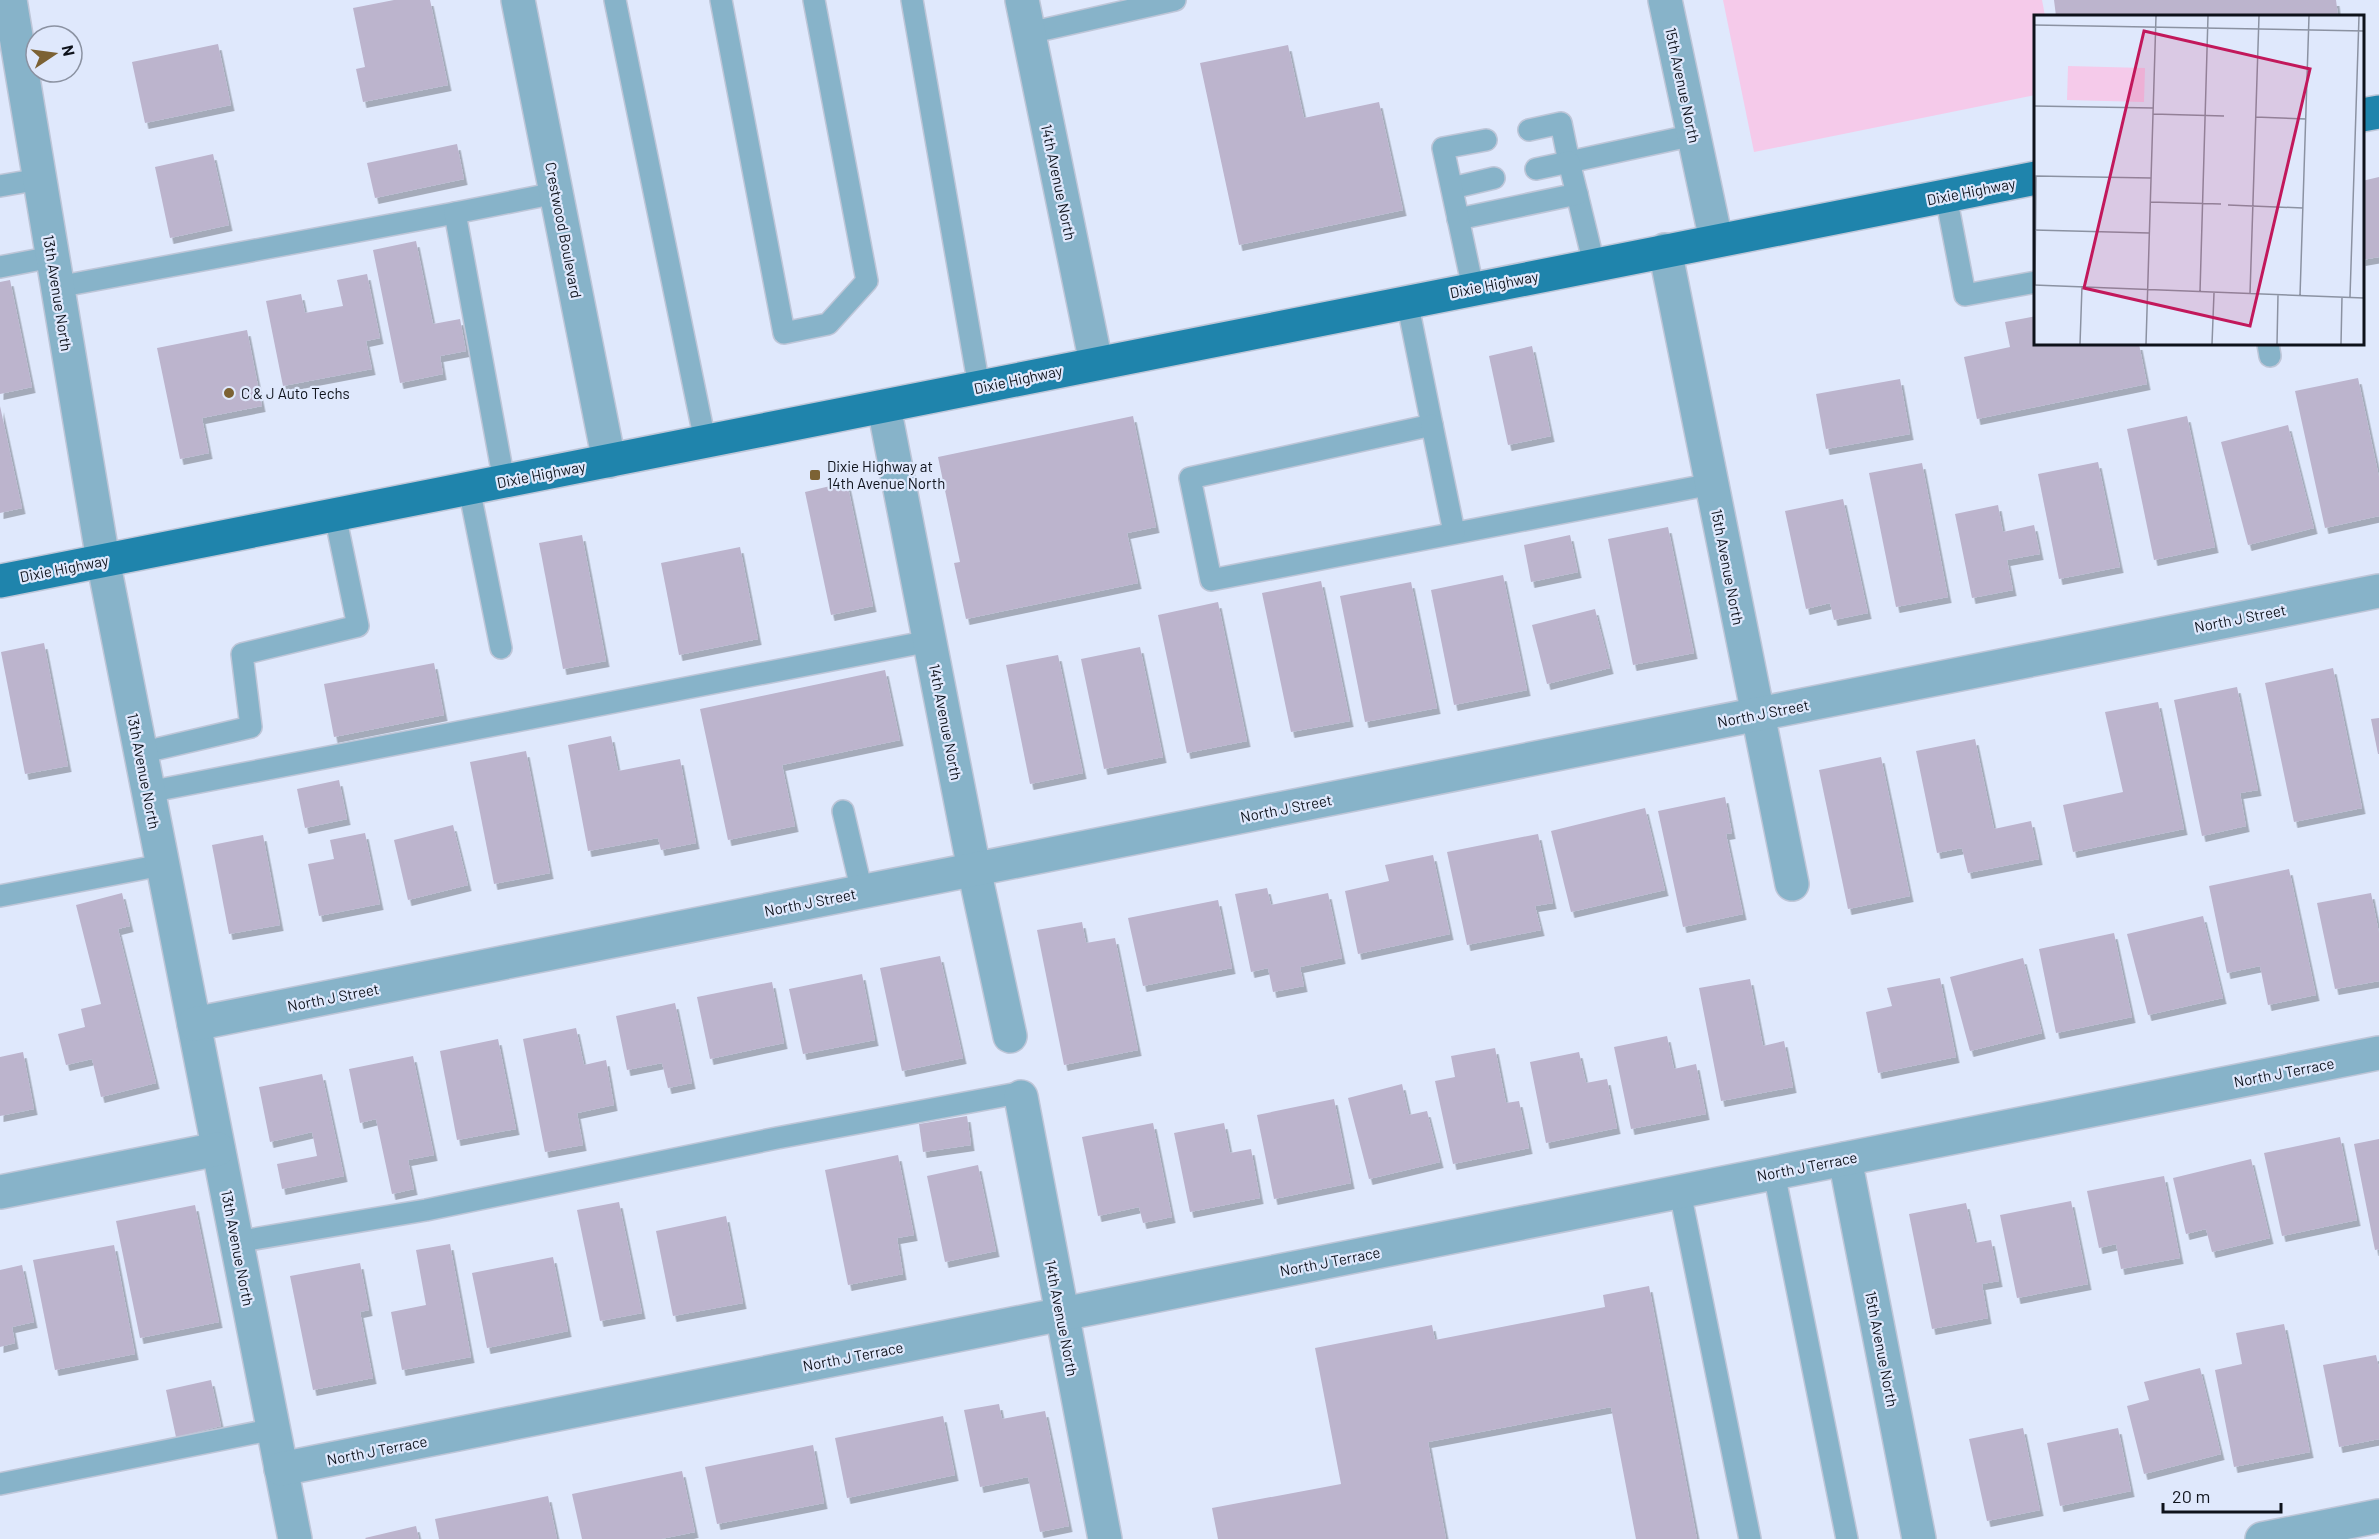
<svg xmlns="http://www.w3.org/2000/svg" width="2379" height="1539" viewBox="0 0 2379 1539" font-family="Barlow,sans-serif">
	<defs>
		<filter id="shadow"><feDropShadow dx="3.5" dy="6" stdDeviation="0" flood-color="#0004"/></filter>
	</defs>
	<rect width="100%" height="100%" fill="#dfe8fc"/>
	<path fill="#f5caea" d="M1723,0h319l3,16h-9l-1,79 -281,57z"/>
	<g fill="#bcb4cd" filter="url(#shadow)">
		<path d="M394,0h36l18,85 -85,17 -7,-33 9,-2 -12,-59z"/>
		<path d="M2054,0h282l2,16h-282z"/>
		<path d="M218,44l13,61 -86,18 -13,-61z"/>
		<path d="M1288,45l16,73 75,-16 24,108 -164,35 -39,-182z"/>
		<path d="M457,144l7,35 -89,19 -8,-35z"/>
		<path d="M213,154l16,71 -59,13 -15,-71z"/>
		<path d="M2379,177v80l-17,3v-79z"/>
		<path d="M416,241l17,83 27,-5 6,32 -26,5 3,18 -43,9 -27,-133z"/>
		<path d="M367,274l13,64 -14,3 6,28 -89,17 -17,-85 35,-7 4,19 38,-7 -6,-26z"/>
		<path d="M10,280l22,107 -32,7v-112z"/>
		<path d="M2036,316v28h103l8,40 -170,35 -13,-62 46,-10 -5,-25z"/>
		<path d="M247,330l15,76 -60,12 7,35 -29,6 -23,-111z"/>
		<path d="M1532,346l19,90 -43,9 -19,-89z"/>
		<path d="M2358,378l21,99v39l-54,12 -30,-137z"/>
		<path d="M1900,379l10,55 -84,15 -10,-55z"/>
		<path d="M0,406l22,102 -22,5z"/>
		<path d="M1133,416l23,111 -29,6 11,50 -172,36 -12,-56 6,-1 -22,-105z"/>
		<path d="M2187,416l28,131 -61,13 -27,-131z"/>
		<path d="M2288,425l26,103 -66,17 -27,-103z"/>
		<path d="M2098,462l22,105 -61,12 -21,-105z"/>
		<path d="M1922,463l26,134 -52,10 -27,-134z"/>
		<path d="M847,482l26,124 -42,9 -26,-123z"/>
		<path d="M1843,499l25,114 -34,7 -4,-17 -24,6 -21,-98z"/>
		<path d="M1998,505l5,27 31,-7 6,29 -33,6 6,30 -41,8 -17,-84z"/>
		<path d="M1668,527l26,126 -61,12 -25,-126z"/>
		<path d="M582,535l24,126 -43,8 -24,-126z"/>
		<path d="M1570,535l8,37 -47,10 -7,-37z"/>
		<path d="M740,547l18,92 -79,16 -18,-92z"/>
		<path d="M1503,575l24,115 -73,15 -23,-115z"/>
		<path d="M1321,581l29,140 -59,11 -29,-139z"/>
		<path d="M1411,582l26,126 -72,14 -25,-126z"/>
		<path d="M1218,602l29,139 -60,12 -29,-138z"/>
		<path d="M1595,609l15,59 -63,16 -15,-59z"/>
		<path d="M44,643l24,123 -43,8 -24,-122z"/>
		<path d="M1140,647l23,110 -59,12 -23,-110z"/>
		<path d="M1058,655l25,118 -53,11 -24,-119z"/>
		<path d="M434,663l10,52 -110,22 -10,-53z"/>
		<path d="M2333,668l29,140 -68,14 -29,-139z"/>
		<path d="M885,670l15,70 -118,25 13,61 -67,14 -28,-131z"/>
		<path d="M2237,687l21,103 -18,3 6,33 -44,10 -28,-136z"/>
		<path d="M2158,702l26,127 -111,23 -10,-47 60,-13 -18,-80z"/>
		<path d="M2379,718v36h-1l-7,-35z"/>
		<path d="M611,736l7,35 62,-12 16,84 -35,7 -3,-12 -70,13 -20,-106z"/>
		<path d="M1975,739l19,90 37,-8 8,38 -71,14 -6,-25 -25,5 -21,-102z"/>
		<path d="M526,751l24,122 -56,11 -24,-122z"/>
		<path d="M1881,757l29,139 -62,13 -29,-139z"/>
		<path d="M339,780l8,39 -42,9 -8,-39z"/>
		<path d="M1725,797l7,36 -6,1 17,80 -60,13 -25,-116z"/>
		<path d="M1645,808l20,82 -94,22 -20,-81z"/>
		<path d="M453,825l15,60 -60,15 -14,-60z"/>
		<path d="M365,833l15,71 -61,12 -11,-52 26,-5 -4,-19z"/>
		<path d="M1538,834l15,69 -18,3 6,24 -74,15 -20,-93z"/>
		<path d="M263,835l17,90 -51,9 -17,-89z"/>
		<path d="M1433,855l17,79 -92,20 -13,-63 44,-10 -4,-16z"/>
		<path d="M2289,869l27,126 -48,10 -8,-39 -33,7 -18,-87z"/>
		<path d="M1267,888l4,17 57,-12 14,65 -42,9 4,19 -31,6 -5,-24 -17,4 -16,-78z"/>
		<path d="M122,893l8,33 -12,3 38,154 -55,14 -9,-38 -26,6 -8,-31 27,-7 -4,-18 20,-5 -25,-99z"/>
		<path d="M2371,893l8,40v48l-44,8 -18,-86z"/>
		<path d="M1218,900l14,68 -89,18 -15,-68z"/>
		<path d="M2203,916l20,82 -75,17 -21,-81z"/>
		<path d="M1082,922l4,21 29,-5 23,112 -74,15 -27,-135z"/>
		<path d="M2114,933l18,84 -76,16 -17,-84z"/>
		<path d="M940,956l23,102 -61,13 -22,-103z"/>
		<path d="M2023,958l19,75 -72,18 -20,-74z"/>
		<path d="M862,974l13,66 -72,14 -14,-65z"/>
		<path d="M1940,978l16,79 -78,16 -12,-61 26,-6 -5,-18z"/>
		<path d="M1750,979l13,67 21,-5 9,46 -72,14 -22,-113z"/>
		<path d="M772,982l12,61 -74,16 -13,-62z"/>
		<path d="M675,1003l17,80 -24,5 -6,-25 -35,7 -11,-54z"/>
		<path d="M576,1028l8,37 22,-5 8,45 -37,8 6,32 -38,7 -22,-113z"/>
		<path d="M1667,1036l7,33 22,-5 10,50 -75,15 -17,-82z"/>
		<path d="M498,1039l18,90 -59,11 -17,-89z"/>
		<path d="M1495,1048l11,55 13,-2 10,47 -76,16 -18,-83 20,-4 -4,-21z"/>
		<path d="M23,1052l11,57 -34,7v-59z"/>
		<path d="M1579,1052l7,31 21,-4 10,49 -71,15 -16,-81z"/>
		<path d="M413,1056l21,99 -26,5 6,29 -22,5 -16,-75 -16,4 -11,-54z"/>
		<path d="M322,1074l22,102 -62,13 -5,-25 40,-8 -5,-24 -42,10 -11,-55z"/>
		<path d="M1402,1084l7,31 18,-4 13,51 -71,17 -21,-81z"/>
		<path d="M1334,1099l17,84 -77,16 -17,-84z"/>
		<path d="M967,1116l4,29 -48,7 -4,-28z"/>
		<path d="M1153,1123l19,94 -29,6 -4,-16 -41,9 -16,-79z"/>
		<path d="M1224,1123l6,30 21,-4 9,49 -70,14 -16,-79z"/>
		<path d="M2340,1137l17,83 -75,16 -18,-83z"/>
		<path d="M2379,1139v110l-4,1 -21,-106z"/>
		<path d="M898,1155l16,80 -17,3 6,36 -55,11 -23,-115z"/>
		<path d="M2251,1159l19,79 -58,14 -6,-23 -20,5 -13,-56z"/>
		<path d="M978,1165l18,86 -51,11 -18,-86z"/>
		<path d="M2164,1176l16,82 -59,11 -5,-25 -17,4 -12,-57z"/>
		<path d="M2071,1201l17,83 -71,14 -17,-83z"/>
		<path d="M619,1202l23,111 -42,8 -23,-111z"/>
		<path d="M1966,1203l9,40 16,-3 8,41 -17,3 6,34 -56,11 -23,-115z"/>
		<path d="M195,1205l24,117 -79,16 -24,-117z"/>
		<path d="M726,1216l17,87 -70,13 -17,-85z"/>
		<path d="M450,1244l21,113 -69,13 -11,-58 35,-7 -10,-55z"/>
		<path d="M114,1245l21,109 -80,16 -22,-110z"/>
		<path d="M553,1257l15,74 -81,17 -15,-75z"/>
		<path d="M360,1263l9,47 -9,2 13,66 -60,12 -23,-114z"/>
		<path d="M22,1265l12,57 -22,5 3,16 -15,4v-77z"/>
		<path d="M1649,1286l48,253h-61l-25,-132 -183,35 18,97h-228l-6,-31 129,-24 -26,-136 117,-23 3,15 170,-33 -2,-12z"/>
		<path d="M2284,1324l26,128 -76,15 -19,-97 27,-6 -6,-31z"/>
		<path d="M2376,1355l3,13v71l-40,8 -16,-82z"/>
		<path d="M2200,1368l21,86 -77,20 -17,-68 22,-6 -5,-18z"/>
		<path d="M211,1380l10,46 -45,11 -10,-47z"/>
		<path d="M999,1404l3,15 43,-8 24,115 -29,6 -12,-55 -48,10 -16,-77z"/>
		<path d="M943,1416l12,59 -108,23 -12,-60z"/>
		<path d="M2023,1428l17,82 -53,11 -18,-82z"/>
		<path d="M2118,1428l13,63 -71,15 -13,-63z"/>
		<path d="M813,1445l11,58 -107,21 -12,-57z"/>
		<path d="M682,1471l13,61 -34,7h-79l-10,-45z"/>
		<path d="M548,1496l9,43h-118l-4,-20z"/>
		<path d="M416,1526l3,13h-53l-1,-1z"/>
	</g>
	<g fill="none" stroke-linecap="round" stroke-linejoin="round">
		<defs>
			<g id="service">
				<path d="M615,0l90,441"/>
				<path d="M721,0l63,333 44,-9 39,-43 -53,-281"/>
				<path d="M912,0l67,387"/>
				<path d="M1029,33l146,-33"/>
				<path d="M1529,130l32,-7 8,39 125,-27"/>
				<path d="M0,186l40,-7"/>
				<path d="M1452,188l42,-10"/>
				<path d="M1577,194l17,70"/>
				<path d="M1946,196l19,99 71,-13"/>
				<path d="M1458,219l119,-25 -8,-32 -33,7"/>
				<path d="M0,267l52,-10"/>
				<path d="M57,287l398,-74"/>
				<path d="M1473,288l-30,-140 43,-8"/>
				<path d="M1407,301l25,124 -242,53 21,102 501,-96"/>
				<path d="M2268,344l2,12"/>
				<path d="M1432,425l22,107"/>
				<path d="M504,481l-49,-268 101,-20"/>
				<path d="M469,488l32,160"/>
				<path d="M140,753l111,-26 -9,-73 116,-28 -23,-111"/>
				<path d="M148,792l782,-151"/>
				<path d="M843,811l19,81"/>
				<path d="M0,896l162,-31"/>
				<path d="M1774,1173l73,366"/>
				<path d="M1680,1192l70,347"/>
				<path d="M236,1242l190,-32 351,-72 236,-44 8,3"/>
				<path d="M0,1484l274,-55"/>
			</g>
			<g id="minor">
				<path d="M10,0l93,560 192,979"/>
				<path d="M518,0l91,461"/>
				<path d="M1022,0l74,363"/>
				<path d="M1665,0l51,240"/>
				<path d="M1665,250l127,634"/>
				<path d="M884,407l90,462 36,167"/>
				<path d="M194,1024l2185,-433"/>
				<path d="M1021,1097l84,442"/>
				<path d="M1845,1159l74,380"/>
				<path d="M0,1192l218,-43"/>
				<path d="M281,1469l2098,-416"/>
				<path d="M2262,1539l117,-23"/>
			</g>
			<g id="primary">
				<path d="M2362,115l17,-3"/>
				<path d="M0,581l2036,-403"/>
			</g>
		</defs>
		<use href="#service" stroke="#bec6d8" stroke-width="24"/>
		<use href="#minor" stroke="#bec6d8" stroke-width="36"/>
		<use href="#primary" stroke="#bec6d8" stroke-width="36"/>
		<use href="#service" stroke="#87b3c9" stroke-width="21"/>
		<use href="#minor" stroke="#87b3c9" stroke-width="33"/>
		<use href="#primary" stroke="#1f84ac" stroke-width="33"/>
	</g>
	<g fill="#7c6234" stroke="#dfe8fc" stroke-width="2">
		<circle cx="229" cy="393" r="6"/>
		<rect x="809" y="469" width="12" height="12" rx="3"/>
	</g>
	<g text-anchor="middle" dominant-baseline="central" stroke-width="4.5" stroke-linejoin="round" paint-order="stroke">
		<g font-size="15" fill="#0e121b" stroke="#dfe8fc">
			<text transform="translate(1683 85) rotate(78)">15th Avenue North</text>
			<text transform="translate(1059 182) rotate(78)">14th Avenue North</text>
			<text transform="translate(1971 191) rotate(-11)">Dixie Highway</text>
			<text transform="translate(564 230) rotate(79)">Crestwood Boulevard</text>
			<text transform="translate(1494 284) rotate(-11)">Dixie Highway</text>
			<text transform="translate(58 293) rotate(81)">13th Avenue North</text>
			<text transform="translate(1018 379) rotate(-12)">Dixie Highway</text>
			<text transform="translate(541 474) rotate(-11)">Dixie Highway</text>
			<text transform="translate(1728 567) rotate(79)">15th Avenue North</text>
			<text transform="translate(64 568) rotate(-11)">Dixie Highway</text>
			<text transform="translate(2240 618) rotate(-11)">North J Street</text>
			<text transform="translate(1763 713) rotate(-11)">North J Street</text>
			<text transform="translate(946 722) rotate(79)">14th Avenue North</text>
			<text transform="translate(144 771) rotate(79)">13th Avenue North</text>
			<text transform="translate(1286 808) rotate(-11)">North J Street</text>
			<text transform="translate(810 902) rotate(-11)">North J Street</text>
			<text transform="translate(333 997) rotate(-11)">North J Street</text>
			<text transform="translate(2284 1072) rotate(-11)">North J Terrace</text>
			<text transform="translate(1807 1166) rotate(-11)">North J Terrace</text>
			<text transform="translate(238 1248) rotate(79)">13th Avenue North</text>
			<text transform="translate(1330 1261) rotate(-11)">North J Terrace</text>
			<text transform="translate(1062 1318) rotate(79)">14th Avenue North</text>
			<text transform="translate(1882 1349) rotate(79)">15th Avenue North</text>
			<text transform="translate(853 1356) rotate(-11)">North J Terrace</text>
			<text transform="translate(377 1450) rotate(-11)">North J Terrace</text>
		</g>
		<g font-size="15" fill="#0e121b" stroke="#dfe8fc" text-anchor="start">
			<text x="241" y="393">C &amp; J Auto Techs</text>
			<text x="827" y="466">Dixie Highway at<tspan x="827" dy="17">14th Avenue North</tspan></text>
		</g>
	</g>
	<g transform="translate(2034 15)">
		<rect width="330" height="330" fill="#dfe8fc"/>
		<path d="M34,51l77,2 -1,34 -77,-2z" fill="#f5caea"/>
		<path fill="none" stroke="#8b92a2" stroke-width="1.5" d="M0,10l330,6M0,91l119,2M119,99l71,2M221,102l51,2M116,187l71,2M194,190l75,3M0,215l115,3M0,270l330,13M1,270l1,-109 115,2M166,277l8,-276M216,279l9,-278M266,281l9,-280M316,282l9,-281M46,329l2,-58M112,329l10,-328M178,329l2,-51M243,329l1,-49M307,329l1,-47"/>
		<path fill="#c2185b" fill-opacity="0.15" stroke="#c2185b" stroke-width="3" d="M110,16l166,38 -60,257 -166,-38z"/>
		<rect width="330" height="330" fill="none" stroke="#0e121b" stroke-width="3"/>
	</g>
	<g transform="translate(54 54) rotate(77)"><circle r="28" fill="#dfe8fc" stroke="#8b92a2" stroke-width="1.5"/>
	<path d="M0-4.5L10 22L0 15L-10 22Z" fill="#7c6234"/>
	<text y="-9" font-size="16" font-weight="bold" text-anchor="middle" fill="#0e121b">N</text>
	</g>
	<path d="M2163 1503v9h118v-9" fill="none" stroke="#0e121b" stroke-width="3"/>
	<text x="2172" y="1503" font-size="18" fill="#0e121b" stroke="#dfe8fc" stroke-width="4.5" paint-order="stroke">20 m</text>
</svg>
